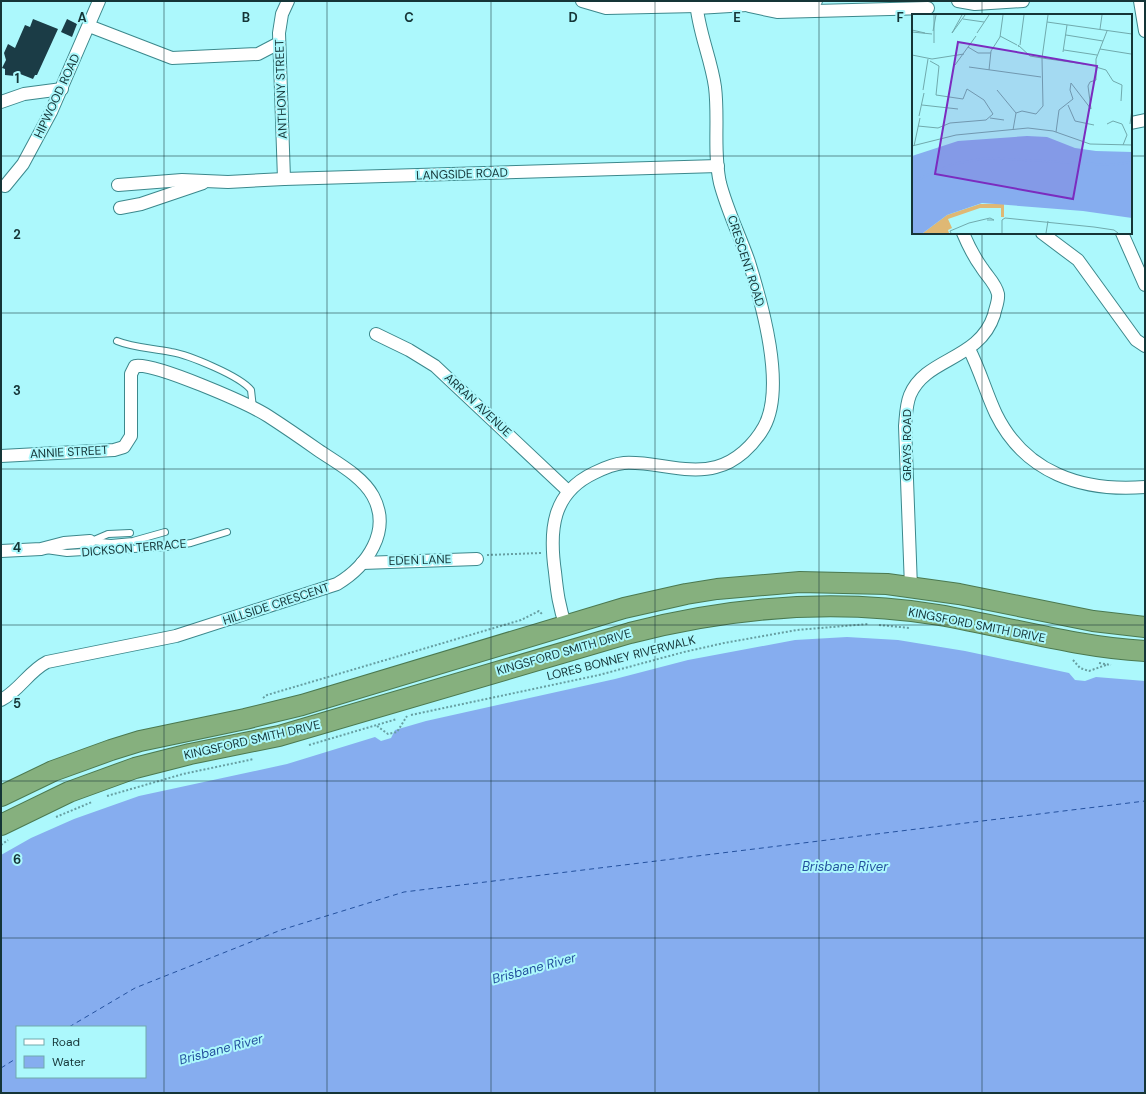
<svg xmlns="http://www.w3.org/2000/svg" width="1146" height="1094" viewBox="0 0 1146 1094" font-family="'DM Sans',sans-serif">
	<rect width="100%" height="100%" fill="#acf8fc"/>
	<path fill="#86adef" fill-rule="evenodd" d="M847,637l51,3 67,11 104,22 6,7 10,1 11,-4 49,4v412h-1144v-238l30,-17 43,-19 65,-23 148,-32 88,-27 6,4 10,-3 4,-8 31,-9 189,-42 73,-19 107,-20zM17,1027h128v50h-128z"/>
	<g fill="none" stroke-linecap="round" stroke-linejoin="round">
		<g stroke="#25529f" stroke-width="1" stroke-dasharray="5 4" stroke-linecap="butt">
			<path d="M69,1027l66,-39 146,-58 123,-38 741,-91"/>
			<path d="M1,1068l16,-10"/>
		</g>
	</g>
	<g fill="#1b3c46">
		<path d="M33,19l25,10 -21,46h-2l-2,4 -18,-7v4l-10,-1v-6l-3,-1 4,-8 -2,-7 4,-9 7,4 10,-23 5,2z"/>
		<path d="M67,19l10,5 -5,13 -11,-5z"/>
	</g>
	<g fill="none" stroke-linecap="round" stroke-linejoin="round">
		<defs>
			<g id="service">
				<path d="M117,341c17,7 36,7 54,11 18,3 69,24 80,38l2,18"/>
				<path d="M94,540l14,-6 22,-1"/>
				<path d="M90,541l21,2 22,-2 32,-9"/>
				<path d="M46,550l21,3 99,-6 25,-4 36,-11"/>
			</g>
			<g id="minor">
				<path d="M582,1l24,7 91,-2"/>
				<path d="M958,1l17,3 48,-3"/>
				<path d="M1140,1l5,30"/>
				<path d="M749,6l28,6 151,-4"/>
				<path d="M697,8l119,-7"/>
				<path d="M89,26l83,32 86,-4 21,-11"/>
				<path d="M1,102l23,-8 38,-5"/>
				<path d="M1131,123l14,-3"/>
				<path d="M284,179l-5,-146 3,-19 6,-13"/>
				<path d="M118,185l64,-5 46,2 56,-3 434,-13"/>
				<path d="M5,186l18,-22 28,-52 48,-111"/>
				<path d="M120,208l21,-4 62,-21"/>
				<path d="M1042,233l36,27 58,80 9,6"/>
				<path d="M1122,233l23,52"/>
				<path d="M376,334l33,16 26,16 133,125"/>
				<path d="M969,349c11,21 17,44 27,65 29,59 86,78 149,73"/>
				<path d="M1,456l113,-6 10,-3 7,-11v-62l4,-8c19,-4 114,38 133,50 17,11 33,22 50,34 19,13 44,26 55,46 19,35 -6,70 -36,88l-161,52 -129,26c-18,9 -28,29 -46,38"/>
				<path d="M1,551l40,-2 23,-6 26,-2"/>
				<path d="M362,563l115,-4"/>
				<path d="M911,587l-6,-161c1,-10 1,-21 5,-31 16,-38 69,-34 84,-80 1,-6 5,-14 4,-21 -2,-10 -11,-18 -16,-26 -8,-11 -14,-23 -19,-35"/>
				<path d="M566,626c-7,-18 -9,-35 -11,-54 -6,-42 -3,-79 39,-99 10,-5 19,-9 30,-10 30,-2 63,12 92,4 20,-5 38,-22 48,-40 22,-40 -2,-123 -15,-165 -9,-26 -22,-52 -29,-79 -7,-31 -1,-64 -5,-96 -4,-29 -17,-56 -19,-86"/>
			</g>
			<g id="trunk">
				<path d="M1,796l52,-25 58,-21 29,-9 105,-22 57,-14 322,-97 62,-14 31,-5 83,-7 87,2 72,10 134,27 52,6"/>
				<path d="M1,825l68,-33 66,-24 55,-14 89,-18 351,-103c101,-26 205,-35 309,-18 69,12 136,32 206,36"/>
			</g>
		</defs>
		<use href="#service" stroke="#3c888c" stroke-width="8"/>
		<use href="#minor" stroke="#3c888c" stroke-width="14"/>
		<use href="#trunk" stroke="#4b7950" stroke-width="22"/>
		<g stroke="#679fa2" stroke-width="2" stroke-dasharray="2 2" stroke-linecap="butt">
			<path d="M487,555l54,-2"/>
			<path d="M879,625l31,3"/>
			<path d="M1073,660l7,8 9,3 17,-6"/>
			<path d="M1099,663l12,2"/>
			<path d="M263,698l4,-3 254,-75 18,-9 4,4"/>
			<path d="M411,715l188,-40 85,-23 40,-9 73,-13 71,-6"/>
			<path d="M377,726l11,8 9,-2 10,-16"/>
			<path d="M309,745l88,-26"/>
			<path d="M107,796l76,-22 71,-15"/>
			<path d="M56,817l36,-15"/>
			<path d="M1,845l7,-5"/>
		</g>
		<use href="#service" stroke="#fff" stroke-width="6"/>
		<use href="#minor" stroke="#fff" stroke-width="12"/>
		<use href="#trunk" stroke="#86b07e" stroke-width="20"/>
	</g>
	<path fill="none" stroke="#153537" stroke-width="1" stroke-opacity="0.55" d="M164,1v1092M327,1v1092M491,1v1092M655,1v1092M819,1v1092M982,1v14M1,156h912M1131,156h14M982,233v860M1,313h1144M1,469h1144M1,625h1144M1,781h1144M1,938h1144"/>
	<g text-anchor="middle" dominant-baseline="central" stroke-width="4" stroke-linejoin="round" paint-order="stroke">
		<g font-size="12" fill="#153537" stroke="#acf8fc">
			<text transform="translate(281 89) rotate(-92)">ANTHONY STREET</text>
			<text transform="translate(57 96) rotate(-65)">HIPWOOD ROAD</text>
			<text transform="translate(462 174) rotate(-2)">LANGSIDE ROAD</text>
			<text transform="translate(746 261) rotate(72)">CRESCENT ROAD</text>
			<text transform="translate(478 405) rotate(43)">ARRAN AVENUE</text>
			<text transform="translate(907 445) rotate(-90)">GRAYS ROAD</text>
			<text transform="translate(69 452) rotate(-3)">ANNIE STREET</text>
			<text transform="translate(134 548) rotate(-5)">DICKSON TERRACE</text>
			<text transform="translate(420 560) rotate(-2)">EDEN LANE</text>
			<text transform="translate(276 604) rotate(-18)">HILLSIDE CRESCENT</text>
			<text transform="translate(977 625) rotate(11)">KINGSFORD SMITH DRIVE</text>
			<text transform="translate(564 652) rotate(-16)">KINGSFORD SMITH DRIVE</text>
			<text transform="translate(621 658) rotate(-14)">LORES BONNEY RIVERWALK</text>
			<text transform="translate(252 740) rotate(-13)">KINGSFORD SMITH DRIVE</text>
		</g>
		<g font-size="13" font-style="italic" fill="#25529f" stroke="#acf8fc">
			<text x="845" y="866">Brisbane River</text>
			<text transform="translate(534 968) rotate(-15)">Brisbane River</text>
			<text transform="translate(221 1049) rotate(-15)">Brisbane River</text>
		</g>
	</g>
	<g transform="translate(912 14)">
		<rect width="220" height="220" fill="#acf8fc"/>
		<path d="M68,190h24v13h-3v-9h-21l-32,11 4,9 -4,2 1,3h-26l24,-18z" fill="#dfb874"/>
		<path d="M115,122l20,1 28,11 21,3 36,1v66l-49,-7 -101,-8 -35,12 -24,18h-11v-77l46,-15z" fill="#86adef"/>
		<path fill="none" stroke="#86adef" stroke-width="2" d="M0,168l41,-18 35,-6 123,7 21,-3"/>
		<path fill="none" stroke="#70aaad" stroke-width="1" d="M51,5l21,3M135,8l85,12M188,15l2,-14M0,16l13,3M21,17l3,-16M0,18l20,2M40,19l13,-18M40,19l10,-18M65,19l12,-18M154,21l37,6M88,22l17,9M22,29v-28M108,31l4,-30M56,33l10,6h13M107,33l-1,-2 12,11 12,2M188,35l31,5M152,36l33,5M151,38l4,-27M0,41l20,4 32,-5M130,44l42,6M43,51l21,-29M57,53l72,10M184,53l10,3 7,11 9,4 -1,16M77,56l2,-19 9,-14 3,-22M159,69l20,26M11,76l5,-31M85,76l19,23M10,91l36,4M156,91l7,16 19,4M179,95l-3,-23 2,-4 6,-2v-21l11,-28M7,102l5,-23M78,104l14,2M195,110l6,-3 9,3 5,11 -4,10M218,110l2,-15M6,112l20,2 12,-5 36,-3 7,-6 -9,-14 -17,-11 -4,10 -27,-4 3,-29 -9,-5M101,116l3,-17 6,-2 14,3 7,-8 -1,-48 6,-43M144,118l3,-22 14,-11 -3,-9 1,-7M0,132l44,-11 72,-7 25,3 37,13 42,1M2,132l6,-28M39,219l-1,-2 19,-8 21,-5 4,2h-7M90,219v-13l3,-2 89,9 20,3 4,3M134,219l2,-12"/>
		<path fill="#7b2cbf" fill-opacity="0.15" stroke="#7b2cbf" stroke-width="2" d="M46,28l139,24 -24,133 -138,-25z"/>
		<rect width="220" height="220" fill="none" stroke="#153537" stroke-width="2"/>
	</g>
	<g font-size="13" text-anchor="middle" font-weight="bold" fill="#153537" stroke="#acf8fc" stroke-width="4" stroke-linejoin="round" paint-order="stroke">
		<text x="82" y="22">A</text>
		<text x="246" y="22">B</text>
		<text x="409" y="22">C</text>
		<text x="573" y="22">D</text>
		<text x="737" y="22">E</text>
		<text x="900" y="22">F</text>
		<text x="17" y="83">1</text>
		<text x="17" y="239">2</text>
		<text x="17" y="395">3</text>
		<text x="17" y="552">4</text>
		<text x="17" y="708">5</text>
		<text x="17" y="864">6</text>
	</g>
	<rect width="1146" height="1094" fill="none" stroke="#153537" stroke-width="4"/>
	<rect x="16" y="1026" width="130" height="52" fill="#acf8fc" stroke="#70aaad"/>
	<rect x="24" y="1039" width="20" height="6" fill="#ffffff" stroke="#70aaad"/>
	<text x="52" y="1046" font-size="12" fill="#153537">Road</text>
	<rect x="24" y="1056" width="20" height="12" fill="#86adef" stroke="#70aaad"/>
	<text x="52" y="1066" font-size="12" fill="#153537">Water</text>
</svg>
